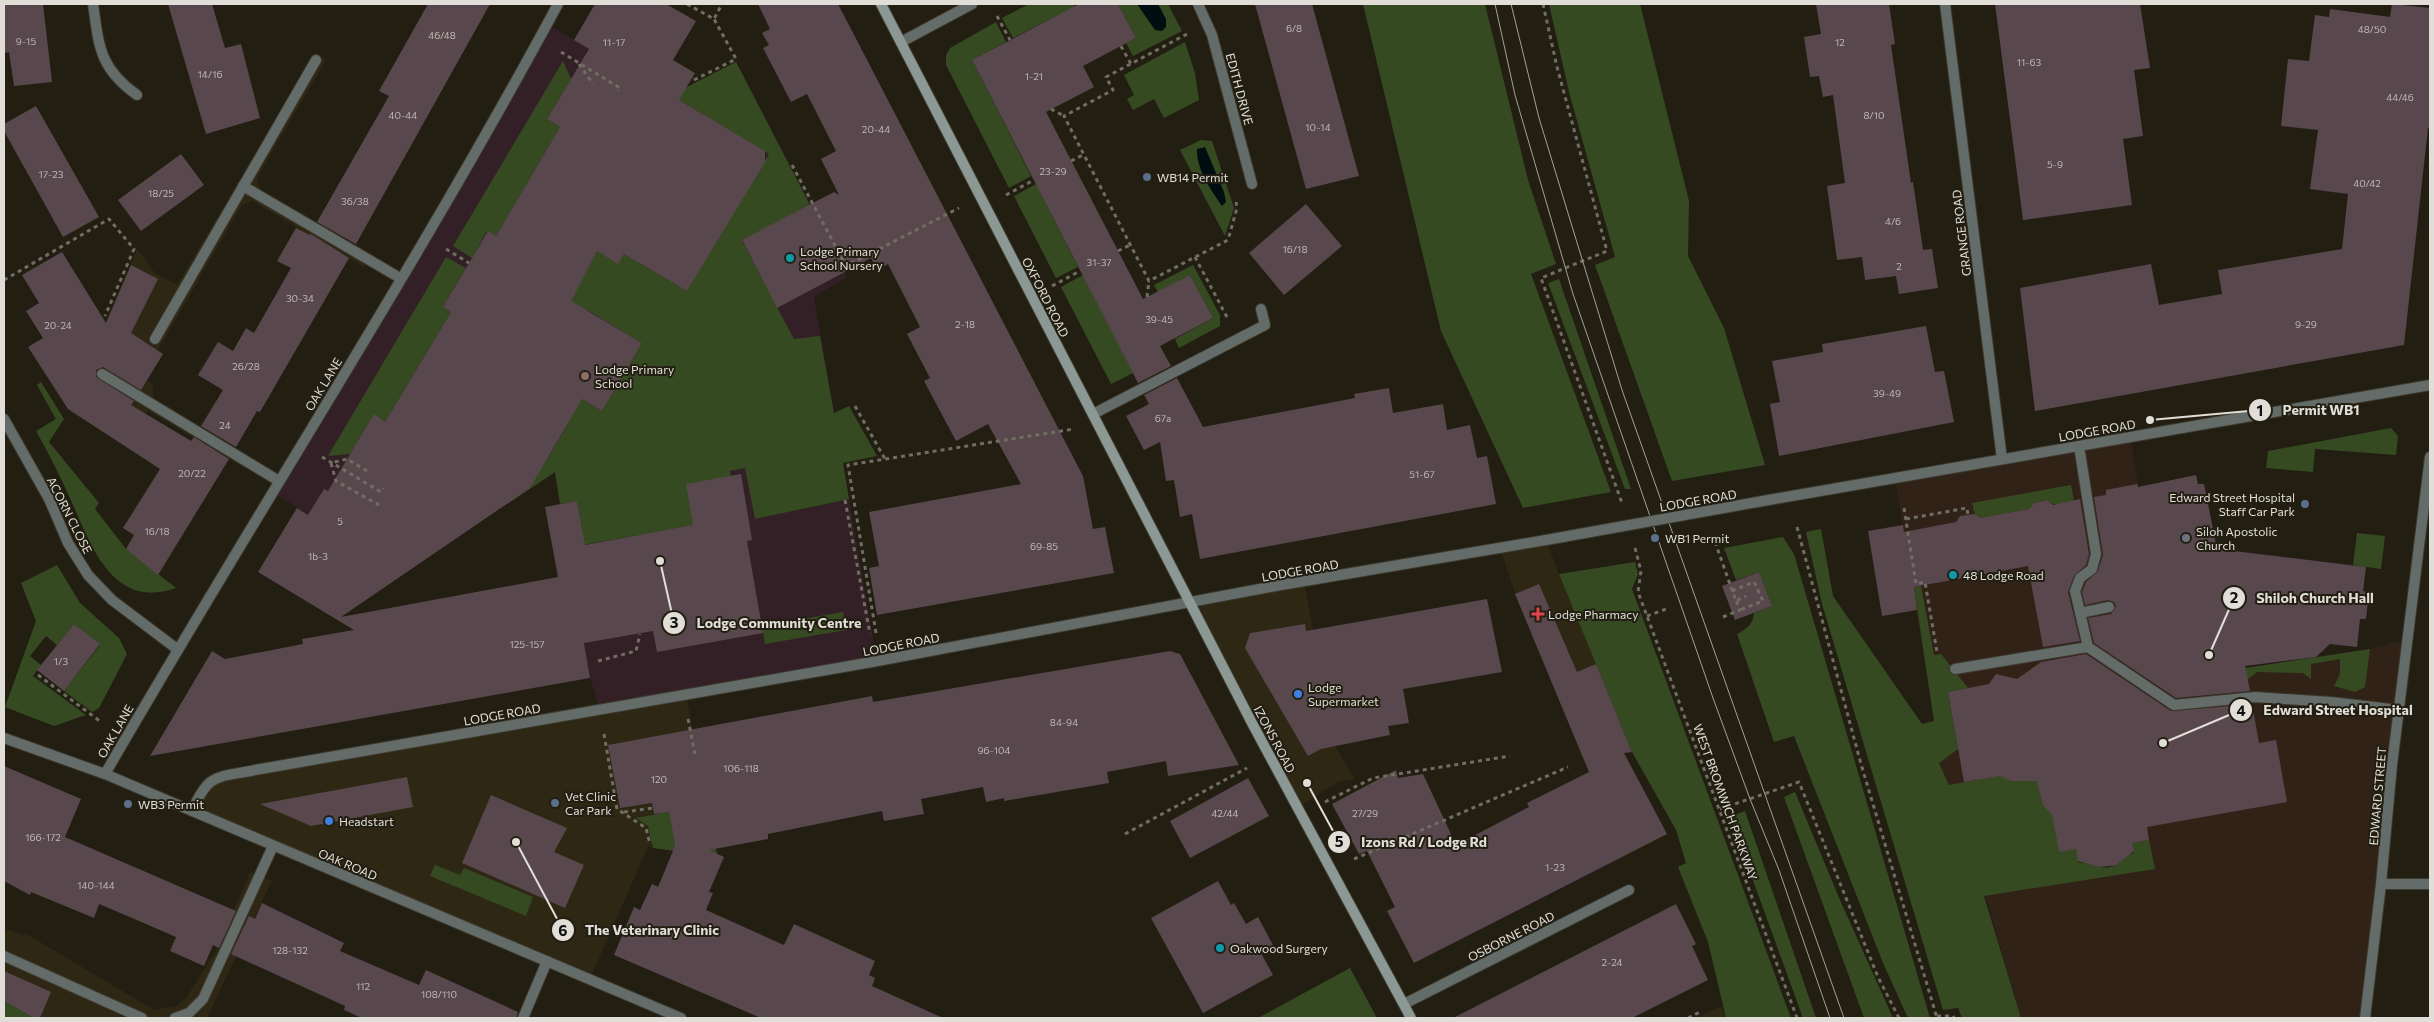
<svg xmlns="http://www.w3.org/2000/svg" width="2434" height="1022" viewBox="0 0 2434 1022" font-family="Commissioner,sans-serif">
	<rect width="100%" height="100%" fill="#221e12"/>
	<g fill="#2d2714">
		<path d="M315,53l11,7 -69,118 4,12 111,64 -8,13 -112,-66 -10,4 -84,145 5,4 -16,26 6,5v14l99,59 -6,11 -97,-58 -14,8 -15,24 -50,-32 14,-23 23,-68 30,-71 18,24 22,12z"/>
		<path d="M1546,540l13,34 73,178 -49,6 -68,-164 -15,-46z"/>
		<path d="M1304,581l31,165 20,33 -17,3 -41,26 -107,-206z"/>
		<path d="M686,694l27,139 -22,19 -43,-5 -58,132 -398,-168 21,-32z"/>
		<path d="M250,872l22,9 -65,137h-173l-30,-17v-73l20,8 1,-3 129,77 22,-4 10,-8 29,-46z"/>
		<path d="M1721,1006l5,12h-29z"/>
	</g>
	<path fill="#322026" d="M547,24l124,71 65,-33 52,100 59,115 -33,20 63,364 -277,48 -10,-31 -35,-206 -151,102 -132,-82z"/>
	<path fill="#312217" d="M2130,437l42,242 198,-30 37,-10 -42,379h-344l-60,-206 -39,-88 12,-3 -39,-243z"/>
	<g fill="#364a22">
		<path d="M1029,4h47l-2,1 3,6 -21,5 -43,22 -11,-20z"/>
		<path d="M1118,4h50l14,27 -49,25 -7,-13 10,-5z"/>
		<path d="M1363,4h122l43,176 28,84 -25,10 80,218 -88,16 -82,-177z"/>
		<path d="M1549,4h91l49,197 -1,55 36,72 41,137 -93,16 -77,-216 20,-8 -46,-165z"/>
		<path d="M996,22l10,20 -34,18 59,116 -22,12 -63,-123v-10l4,-7z"/>
		<path d="M1185,42l10,31 4,27 -35,18 -10,-19 -21,11 -6,-11 7,-4 -10,-20z"/>
		<path d="M563,61l8,18 -24,40 13,8 -64,109 -9,-5 -15,27 -19,-12z"/>
		<path d="M736,62l74,143 -68,36 52,98 26,-3 14,77 15,-7 28,50 -34,7 6,36 -94,20 -10,-51 -15,3 1,5 -33,74 -19,-22 -103,18 7,-12 -6,-33 -17,3 -5,-32 -46,31 -9,-13 49,-34 18,-31 -5,-38 40,24 40,-68 -53,-32 -62,-11 31,-67 37,22 2,-4 21,12 6,-9 63,37 82,-137 -98,-59z"/>
		<path d="M1201,140l11,1 22,67 -9,28 -45,-86z"/>
		<path d="M1036,184l42,83 -22,11 -42,-82z"/>
		<path d="M446,257l20,11 -23,39 8,5 -66,110 -11,-7 -24,39 -22,2z"/>
		<path d="M1193,265l27,50v11l-41,22 -4,-9 38,-21 -23,-43 -32,17 -4,-7z"/>
		<path d="M1083,275l50,98 -22,11 -50,-97z"/>
		<path d="M1559,279l72,210h-6l-77,-206z"/>
		<path d="M41,382l23,37 -15,23 50,61 -4,6 31,40 50,39c-65,23 -86,-46 -107,-92 -10,-22 -21,-44 -33,-65l20,-12 -19,-34z"/>
		<path d="M2391,428l7,8 -2,19 -81,-6 -2,23 -47,-4 2,-17z"/>
		<path d="M2071,485l4,22 -17,3 -2,-6h-3l-5,-4 -14,3 -5,6 -49,9 -5,-4 -3,-11z"/>
		<path d="M1821,529l12,67 89,128 12,-3 -20,-134 7,-1 13,69 7,-1 27,34 -20,4 10,57 -19,14 10,22 55,-10 7,6 9,-3 26,5 13,68 17,-2 3,14c11,-3 19,7 31,4 11,-3 12,-12 24,-14l-2,-10 17,-3 6,29 -171,27 37,122h-59l-4,-10 -15,2 -121,-406 -16,-72z"/>
		<path d="M2357,533l28,3 -4,33 -28,-4z"/>
		<path d="M1783,537l11,17 136,464h-22l-25,-55 -89,-227 -20,6 -37,-108c9,-5 16,-9 17,-21l18,-7 -13,-34 -23,8 -12,-32z"/>
		<path d="M1635,562l3,12 -6,15 159,429h-65l-18,-76 -30,-75 8,-4 -10,-33 -44,-78 -73,-178z"/>
		<path d="M57,565l23,38 39,35 8,16 -28,54 -7,4 -28,-21 36,-46 -26,-21 -17,21 -11,-9 -16,20 11,9 -8,11 53,39 -32,11 -49,-19 31,-86 -15,-38z"/>
		<path d="M843,612l3,18 -81,14 -3,-18z"/>
		<path d="M2370,649l-5,38 -10,5 -21,-6 6,-12v-15l-29,5v15l-8,-6 -46,-1 -12,10 -73,-3z"/>
		<path d="M1795,792l45,108 53,118h-29l-80,-221z"/>
		<path d="M1745,811l71,207h-13l-73,-201z"/>
		<path d="M669,812l6,34 40,-1 3,12 -65,-9 -5,-22 -12,-8z"/>
		<path d="M435,865l25,10 4,-7 69,29 -7,19 -96,-40z"/>
		<path d="M1350,968l27,50h-119z"/>
		<path d="M4,1001l30,17h-30z"/>
	</g>
	<g fill="#000e11">
		<path d="M1137,4h21l8,15v8l-4,4 -7,-1z"/>
		<path d="M1205,147l19,45 2,10 -4,4c-11,-16 -26,-37 -25,-57z"/>
	</g>
	<g fill="#58484d">
		<path d="M4,4h39l9,78 -38,4 -5,-34 -5,1z"/>
		<path d="M168,4h44l13,44 16,-4 19,74 -54,16z"/>
		<path d="M428,4h62l-134,240 -39,-22 72,-126 -10,-5z"/>
		<path d="M595,4h71l30,17 -23,39 22,13 -16,27 86,51v11l-78,129 -63,-37 -6,10 -21,-13 -26,50 71,42 -40,68 -20,-12 -52,89 -189,129 217,-40 -13,-70 32,-6 8,44 108,-20 -7,-41 55,-10 11,66 -5,1 16,92 -106,19 -4,-21 -69,12 6,35 -440,78 62,-105 13,8 78,-15 -1,-5 52,-9 -96,-58 39,-64 11,7 16,-26 4,2 46,-77 11,8 66,-110 -8,-5 29,-49 16,-27 8,5 64,-109 -13,-8 42,-70 -15,-9z"/>
		<path d="M758,4h80l245,472 10,53 12,-2 9,46 -237,42 -8,-47 10,-2 -10,-54 152,-28 -33,-60 -32,17 -32,-60 6,-3 -23,-44 13,-7 -32,-63 -11,6 -6,-12 -94,50 -35,-68 92,-48 5,3 -18,-36 15,-8 -29,-57 -16,8 -28,-54 6,-3 -7,-12 8,-4z"/>
		<path d="M1079,4h39l18,34 -53,28 11,21 -48,25 97,187 47,-24 23,43 -53,28 11,20 -33,17 -166,-323z"/>
		<path d="M1255,4h57l47,172 -53,13z"/>
		<path d="M1816,4h73l6,40 -4,1 20,138 2,-1 10,68 9,-1 6,39 -39,6 -3,-18 -31,4 -3,-23 -25,3 -10,-74 18,-3 -12,-88 -10,2 -4,-21 -9,1 -6,-40 17,-3z"/>
		<path d="M1995,4h145l10,64 -16,2 9,66 -20,3 9,66 -109,15z"/>
		<path d="M2392,4l38,4v121l-2,-1 -24,217 -369,66 -15,-123 131,-24 8,41 63,-11 -4,-24 124,-21 6,-55 -38,-5 8,-59 -37,-4 7,-67 21,2 6,-46 14,2 1,-8 60,8z"/>
		<path d="M36,106l63,111 -36,20 -59,-106v-7z"/>
		<path d="M181,154l23,31 -63,46 -23,-31z"/>
		<path d="M1306,204l36,42 -58,49 -35,-42z"/>
		<path d="M296,228l14,7 1,-1 38,24 -89,154 -3,-1 -21,36 -35,-21 22,-36 -25,-15 20,-33 15,9 13,-23 8,5 37,-65 -14,-7z"/>
		<path d="M62,252l44,71 25,-58 27,14 -27,54 32,21 -22,36 -38,-23 -7,3v7l38,24 -3,4 60,36 3,-4 35,22 -71,116 -32,-26 8,-14 -11,-7 37,-59 -92,-60 -40,-62 15,-9 -17,-27 13,-8 -17,-28z"/>
		<path d="M1926,326l9,46 9,-1 10,51 -175,34 -9,-52 10,-2 -8,-41 51,-9 -1,-8z"/>
		<path d="M1177,378l26,49 152,-29 -1,-4 35,-6 4,25 50,-9 4,26 23,-5 7,33 10,-2 9,48 -296,55 -8,-45 -12,3 -6,-37 -8,1 -6,-39 -16,8 -18,-34 23,-12 -5,-9z"/>
		<path d="M2196,475l2,9h6l13,65 149,18 -3,24 6,1 -3,27h-6l-3,28 -27,-3 -14,13 -71,9 5,25 -74,7 -82,-55 -6,-25 23,-4 5,-8 -2,-4 -6,-2 -23,5 -3,-13 4,-10 12,-11 5,-16 -9,-58 12,-2v-5l31,-6 1,3z"/>
		<path d="M2080,499l9,55 -3,11 -12,11 -6,16 12,49 -37,6 -15,-81 -114,21 3,23 -35,6 -14,-85 35,-6 1,7 52,-10 4,-6 15,-2 5,4 49,-9 5,-6 14,-3 5,5z"/>
		<path d="M1759,572l13,34 -37,14 -13,-34z"/>
		<path d="M1539,584l38,88 19,-8 36,88 -8,1 43,81 -253,129 -27,-52 8,-4 -28,-56 -8,3 -27,-50 64,-34 2,8 25,-4 33,71 73,-38 -2,-4 62,-31 -74,-178z"/>
		<path d="M1487,599l15,73 -99,17 6,34 -21,3 2,9 -69,14 -13,7 -63,-108 5,-15 55,-9 1,7z"/>
		<path d="M74,624l26,20 -36,47 -27,-21z"/>
		<path d="M1170,651l10,3 59,111 -71,11 -2,-15 -59,11 2,11 -105,18v-3l-18,4 -3,-15 -62,12 3,15 -40,7 -2,-10 -114,23v5l-59,11 15,7 -15,35 4,1 -7,17 78,35 10,-21 81,37 -6,14 6,3 -3,8 71,32h-182l-147,-63 20,-48 6,3 12,-26 6,3 17,-41 -6,-34 -15,2 -2,-11 -32,5 -12,-63 264,-49 1,6z"/>
		<path d="M2086,654l85,57 81,-7 7,39 17,-3 11,62 -140,25 2,13 -17,3 2,8 -18,14 -16,2 -22,-6 -2,-12 -17,3 -7,-37 -9,-10 -6,-24h-26l-11,-5 -36,6 -16,-90 41,-8 7,-10 21,5 24,-17z"/>
		<path d="M4,766l77,33 -16,38 171,74 -17,37 -6,-3 -9,21 -34,-15 6,-14 -51,-22 -26,-11 -5,14 -63,-26 -1,3 -26,-14z"/>
		<path d="M407,777l6,30 -102,19 -51,-22z"/>
		<path d="M1248,778l21,38 -79,42 -20,-37z"/>
		<path d="M491,795l76,33 -13,24 30,13 -19,43 -103,-45z"/>
		<path d="M1218,881l13,24 3,-2 12,21 12,-7 16,30 -13,6 12,22 -70,38 -52,-95z"/>
		<path d="M262,903l82,40 -4,8 79,34 7,-15 92,42 -2,6h-154l-18,-8 1,-4 -114,-52 18,-38 6,3z"/>
		<path d="M1676,904l20,40 -4,2 16,34 -76,38h-179z"/>
		<path d="M4,971l47,21 -11,26h-6l-30,-17z"/>
	</g>
	<g fill="none" stroke-linecap="round" stroke-linejoin="round">
		<defs>
			<g id="lane">
				<path d="M243,186l157,92"/>
				<path d="M155,339l161,-279"/>
				<path d="M102,374l177,107"/>
				<path d="M1093,414l172,-89 -4,-16"/>
				<path d="M2079,446l17,108 -4,15 -12,9 -5,13 13,56 86,58 81,-8 76,5 68,8"/>
				<path d="M2080,613l29,-6"/>
				<path d="M1955,669l133,-22"/>
				<path d="M4,956l138,62"/>
				<path d="M175,1018l14,-5 14,-14 70,-153"/>
			</g>
			<g id="street">
				<path d="M93,4c6,42 6,64 44,91"/>
				<path d="M1198,4l14,31 40,149"/>
				<path d="M1945,4l57,455"/>
				<path d="M901,42l71,-38"/>
				<path d="M4,419l45,80 19,44 20,32 24,25 65,49"/>
				<path d="M1774,499l656,-114"/>
				<path d="M4,738l101,36 576,244"/>
				<path d="M105,774c149,-258 312,-508 453,-770"/>
				<path d="M192,811c17,-39 25,-33 63,-41l617,-108 409,-77 265,-45"/>
				<path d="M2381,884h49"/>
				<path d="M1404,1004l225,-114"/>
				<path d="M523,1018l24,-57"/>
				<path d="M2365,1018l16,-134 11,-119 38,-308"/>
			</g>
			<path id="secondary" d="M881,4l372,721 158,293"/>
		</defs>
		<use href="#lane" stroke="#3d392d" stroke-width="12"/>
		<use href="#street" stroke="#3d392d" stroke-width="12"/>
		<use href="#secondary" stroke="#3d392d" stroke-width="12"/>
		<g stroke="#706d63" stroke-width="3" stroke-dasharray="4 4" stroke-linecap="butt">
			<path d="M687,4l27,15 8,-15"/>
			<path d="M1543,4l14,63 50,184 -66,27 81,225"/>
			<path d="M997,16l13,24"/>
			<path d="M1187,34l-81,43 7,13 -49,26 85,165 79,-41 9,-32 -1,-6"/>
			<path d="M1121,46l10,18"/>
			<path d="M561,52l59,36 -2,3"/>
			<path d="M579,64l14,20"/>
			<path d="M694,80l42,-21 -22,-40"/>
			<path d="M1051,109l13,7"/>
			<path d="M1071,161l12,-6"/>
			<path d="M792,165l54,101 113,-58"/>
			<path d="M1006,195l28,-15"/>
			<path d="M446,249l23,14"/>
			<path d="M1118,251l12,-6"/>
			<path d="M1195,257l33,62"/>
			<path d="M4,280l105,-61 25,30 -29,67"/>
			<path d="M1052,286l28,-15"/>
			<path d="M1147,297l2,-16"/>
			<path d="M855,406l30,53"/>
			<path d="M322,457l59,35 2,-4"/>
			<path d="M367,471l-20,-12 -16,4 5,18 43,24"/>
			<path d="M845,500l25,134"/>
			<path d="M1904,508l12,76 9,-2 12,70"/>
			<path d="M1906,519l61,-11 1,7"/>
			<path d="M1797,527l64,237 76,254"/>
			<path d="M1715,542l21,59 10,-5"/>
			<path d="M1635,548l6,23 -3,21 159,426"/>
			<path d="M1732,591l22,-9 9,19 -23,9"/>
			<path d="M1647,616l22,-8"/>
			<path d="M1723,617l17,-7 -4,-10"/>
			<path d="M876,633l-28,-168 226,-36"/>
			<path d="M598,661l38,-10 4,-17"/>
			<path d="M38,675l63,47"/>
			<path d="M688,719l7,35"/>
			<path d="M604,734l13,75 29,19 4,16"/>
			<path d="M1325,802l48,-24 137,-22"/>
			<path d="M1720,809l79,-27 79,195 21,41"/>
			<path d="M624,812l29,-4"/>
			<path d="M1125,834l122,-66"/>
			<path d="M1354,859l214,-92"/>
			<path d="M1937,1016h16l1,2"/>
			<path d="M1688,1018l14,-7"/>
		</g>
		<use href="#lane" stroke="#646c69" stroke-width="10"/>
		<use href="#street" stroke="#646c69" stroke-width="10"/>
		<use href="#secondary" stroke="#8c9893" stroke-width="10"/>
		<g stroke="#a3a097" stroke-width="1">
			<path d="M1495,4l20,91 58,199 140,404 37,101 29,71 51,148"/>
			<path d="M1511,4l28,114 83,272 222,628"/>
		</g>
		<defs>
			<path id="street-bridge" d="M1546,540l228,-41"/>
		</defs>
		<use href="#street-bridge" stroke="#3d392d" stroke-width="12" stroke-linecap="butt"/>
		<use href="#street-bridge" stroke="#646c69" stroke-width="10"/>
	</g>
	<g fill="#5c6f8a" stroke="#221e12" stroke-width="2">
		<circle cx="1147" cy="177" r="5"/>
		<circle cx="2305" cy="504" r="5"/>
		<circle cx="1655" cy="538" r="5"/>
		<circle cx="555" cy="803" r="5"/>
		<circle cx="128" cy="804" r="5"/>
	</g>
	<g fill="#0f9aa8" stroke="#221e12" stroke-width="2">
		<circle cx="790" cy="258" r="5"/>
		<circle cx="1953" cy="575" r="5"/>
		<circle cx="1220" cy="948" r="5"/>
	</g>
	<circle fill="#8d6e63" stroke="#221e12" stroke-width="2" cx="585" cy="376" r="5"/>
	<circle fill="#6b7280" stroke="#221e12" stroke-width="2" cx="2186" cy="538" r="5"/>
	<path fill="#e0444e" stroke="#221e12" stroke-width="2" d="M1535.5 606.5h5v5h5v5h-5v5h-5v-5h-5v-5h5z"/>
	<g fill="#3f7fe0" stroke="#221e12" stroke-width="2">
		<circle cx="1298" cy="694" r="5"/>
		<circle cx="329" cy="821" r="5"/>
	</g>
	<g text-anchor="middle" dominant-baseline="central" stroke-width="4" stroke-linejoin="round" paint-order="stroke">
		<g font-size="10" fill="#beb8b4">
			<text x="1294" y="28">6/8</text>
			<text x="2372" y="29">48/50</text>
			<text x="442" y="35">46/48</text>
			<text x="26" y="41">9-15</text>
			<text x="614" y="42">11-17</text>
			<text x="1840" y="42">12</text>
			<text x="2029" y="62">11-63</text>
			<text x="210" y="74">14/16</text>
			<text x="1034" y="76">1-21</text>
			<text x="2400" y="97">44/46</text>
			<text x="403" y="115">40-44</text>
			<text x="1874" y="115">8/10</text>
			<text x="1318" y="127">10-14</text>
			<text x="876" y="129">20-44</text>
			<text x="2055" y="164">5-9</text>
			<text x="1053" y="171">23-29</text>
			<text x="51" y="174">17-23</text>
			<text x="2367" y="183">40/42</text>
			<text x="161" y="193">18/25</text>
			<text x="355" y="201">36/38</text>
			<text x="1893" y="221">4/6</text>
			<text x="1295" y="249">16/18</text>
			<text x="1099" y="262">31-37</text>
			<text x="1899" y="266">2</text>
			<text x="300" y="298">30-34</text>
			<text x="1159" y="319">39-45</text>
			<text x="965" y="324">2-18</text>
			<text x="2306" y="324">9-29</text>
			<text x="58" y="325">20-24</text>
			<text x="246" y="366">26/28</text>
			<text x="1887" y="393">39-49</text>
			<text x="1163" y="418">67a</text>
			<text x="225" y="425">24</text>
			<text x="192" y="473">20/22</text>
			<text x="1422" y="474">51-67</text>
			<text x="340" y="521">5</text>
			<text x="157" y="531">16/18</text>
			<text x="1044" y="546">69-85</text>
			<text x="318" y="556">1b-3</text>
			<text x="527" y="644">125-157</text>
			<text x="61" y="661">1/3</text>
			<text x="1064" y="722">84-94</text>
			<text x="994" y="750">96-104</text>
			<text x="741" y="768">106-118</text>
			<text x="659" y="779">120</text>
			<text x="1225" y="813">42/44</text>
			<text x="1365" y="813">27/29</text>
			<text x="43" y="837">166-172</text>
			<text x="1555" y="867">1-23</text>
			<text x="96" y="885">140-144</text>
			<text x="290" y="950">128-132</text>
			<text x="1612" y="962">2-24</text>
			<text x="363" y="986">112</text>
			<text x="439" y="994">108/110</text>
		</g>
		<g font-size="12" fill="#e0ded6" stroke="#221e12">
			<text transform="translate(1240 89) rotate(75)">EDITH DRIVE</text>
			<text transform="translate(1961 233) rotate(-97)">GRANGE ROAD</text>
			<text transform="translate(1046 297) rotate(63)">OXFORD ROAD</text>
			<text transform="translate(323 384) rotate(-59)">OAK LANE</text>
			<text transform="translate(2097 430) rotate(-10)">LODGE ROAD</text>
			<text transform="translate(1698 500) rotate(-10)">LODGE ROAD</text>
			<text transform="translate(70 515) rotate(63)">ACORN CLOSE</text>
			<text transform="translate(1300 570) rotate(-10)">LODGE ROAD</text>
			<text transform="translate(901 644) rotate(-11)">LODGE ROAD</text>
			<text transform="translate(502 714) rotate(-10)">LODGE ROAD</text>
			<text transform="translate(115 731) rotate(-60)">OAK LANE</text>
			<text transform="translate(1275 739) rotate(62)">IZONS ROAD</text>
			<text transform="translate(2377 796) rotate(-85)">EDWARD STREET</text>
			<text transform="translate(1726 802) rotate(70)">WEST BROMWICH PARKWAY</text>
			<text transform="translate(348 864) rotate(23)">OAK ROAD</text>
			<text transform="translate(1511 936) rotate(-27)">OSBORNE ROAD</text>
		</g>
		<g font-size="12" fill="#e0ded6" stroke="#221e12" text-anchor="start">
			<text x="1157" y="177">WB14 Permit</text>
			<text x="800" y="251">Lodge Primary<tspan x="800" dy="14">School Nursery</tspan></text>
			<text x="595" y="369">Lodge Primary<tspan x="595" dy="14">School</tspan></text>
			<text x="2295" y="497" text-anchor="end">Edward Street Hospital<tspan x="2295" dy="14">Staff Car Park</tspan></text>
			<text x="2196" y="531">Siloh Apostolic<tspan x="2196" dy="14">Church</tspan></text>
			<text x="1665" y="538">WB1 Permit</text>
			<text x="1963" y="575">48 Lodge Road</text>
			<text x="1548" y="614">Lodge Pharmacy</text>
			<text x="1308" y="687">Lodge<tspan x="1308" dy="14">Supermarket</tspan></text>
			<text x="565" y="796">Vet Clinic<tspan x="565" dy="14">Car Park</tspan></text>
			<text x="138" y="804">WB3 Permit</text>
			<text x="339" y="821">Headstart</text>
			<text x="1230" y="948">Oakwood Surgery</text>
		</g>
	</g>
	<path fill="none" stroke="#e0ded6" stroke-width="2" d="M2150 420L2260 410M2209 655L2234 598M660 561L674 623M2163 743L2241 710M1307 783L1339 842M516 842L563 930"/>
	<g fill="#e0ded6" stroke="#221e12" stroke-width="2">
		<circle cx="2150" cy="420" r="5"/>
		<circle cx="2209" cy="655" r="5"/>
		<circle cx="660" cy="561" r="5"/>
		<circle cx="2163" cy="743" r="5"/>
		<circle cx="1307" cy="783" r="5"/>
		<circle cx="516" cy="842" r="5"/>
		<circle cx="2260" cy="410" r="12"/>
		<circle cx="2234" cy="598" r="12"/>
		<circle cx="674" cy="623" r="12"/>
		<circle cx="2241" cy="710" r="12"/>
		<circle cx="1339" cy="842" r="12"/>
		<circle cx="563" cy="930" r="12"/>
	</g>
	<g font-size="15" text-anchor="middle" font-weight="bold" fill="#111">
		<text x="2260" y="416">1</text>
		<text x="2234" y="603">2</text>
		<text x="674" y="628">3</text>
		<text x="2241" y="716">4</text>
		<text x="1339" y="847">5</text>
		<text x="563" y="936">6</text>
	</g>
	<g font-size="14" text-anchor="middle" font-weight="bold" fill="#e0ded6" stroke="#221e12" stroke-width="4" stroke-linejoin="round" paint-order="stroke">
		<text x="2321" y="415">Permit WB1</text>
		<text x="2315" y="603">Shiloh Church Hall</text>
		<text x="779" y="628">Lodge Community Centre</text>
		<text x="2338" y="715">Edward Street Hospital</text>
		<text x="1424" y="847">Izons Rd / Lodge Rd</text>
		<text x="652" y="935">The Veterinary Clinic</text>
	</g>
	<rect width="2434" height="1022" fill="none" stroke="#e0ded6" stroke-width="10"/>
</svg>
